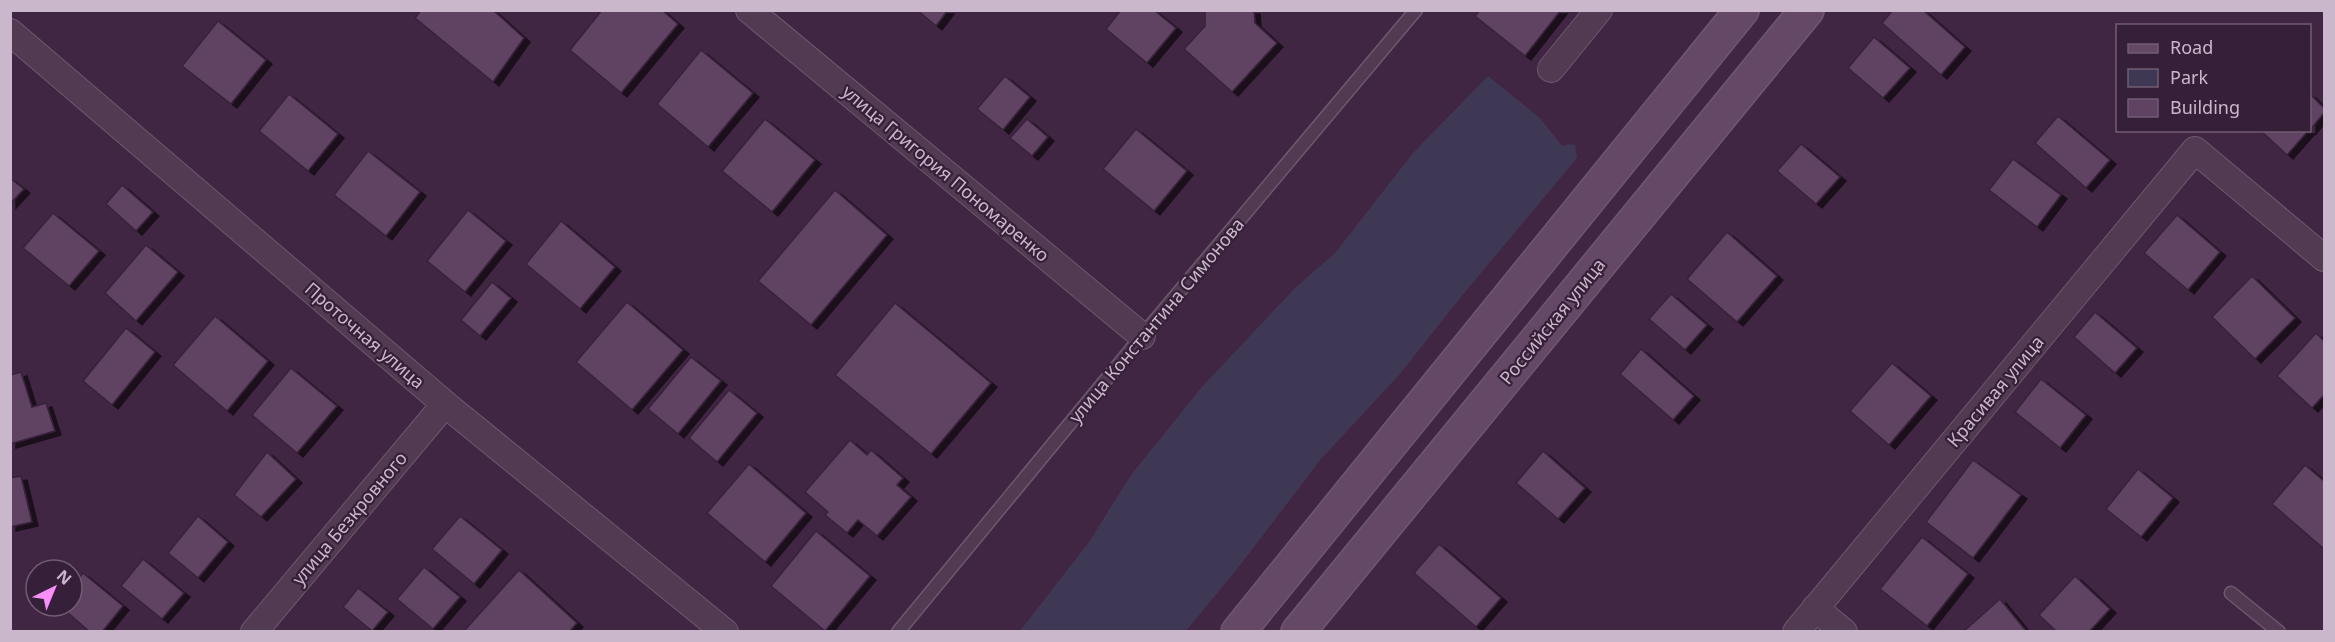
<svg xmlns="http://www.w3.org/2000/svg" width="2335" height="642" viewBox="0 0 2335 642" font-family="'Noto Sans',sans-serif">
	<defs>
		<filter id="shadow"><feDropShadow dx="6" dy="4" stdDeviation="0" flood-color="#0009"/></filter>
	</defs>
	<rect width="100%" height="100%" fill="#412643"/>
	<path fill="#3f3854" d="M1488,76l52,42 22,28 7,-2 6,1 2,13 -112,134 -66,83 -78,84 -80,105 -55,67h-166l69,-89 42,-67 70,-87 94,-100 40,-35 78,-100z"/>
	<g fill="#604263" stroke="#38213a" stroke-width="1.5" filter="url(#shadow)">
		<path d="M421,10h72l31,28 -31,44 -78,-64z"/>
		<path d="M602,10h60l16,14 -57,69 -51,-43z"/>
		<path d="M917,10h31l-12,16z"/>
		<path d="M1121,10h33l22,18 -29,35 -41,-34z"/>
		<path d="M1205,10h49l1,13 22,20 -45,49 -48,-43 21,-23z"/>
		<path d="M1480,10h81l-36,46 -50,-40z"/>
		<path d="M1893,10h30l42,37 -24,28 -59,-52z"/>
		<path d="M218,21l48,39 -35,44 -49,-38z"/>
		<path d="M1874,37l36,31 -27,30 -35,-30z"/>
		<path d="M701,50l52,43 -45,54 -51,-43z"/>
		<path d="M1005,76l25,21 -27,33 -26,-21z"/>
		<path d="M289,94l49,40 -30,37 -49,-40z"/>
		<path d="M2310,94l14,14v5l-14,17z"/>
		<path d="M2058,116l52,44 -24,28 -51,-45z"/>
		<path d="M765,119l50,41 -43,52 -50,-41z"/>
		<path d="M1027,119l21,18 -16,19 -22,-18z"/>
		<path d="M1136,129l51,42 -33,40 -51,-42z"/>
		<path d="M2260,130h49l-22,25z"/>
		<path d="M1801,144l39,33 -24,27 -39,-33z"/>
		<path d="M368,151l52,41 -34,44 -52,-41z"/>
		<path d="M2013,159l48,36 -24,32 -48,-37z"/>
		<path d="M10,178l14,11 -14,15z"/>
		<path d="M122,185l31,27 -17,19 -30,-27z"/>
		<path d="M835,190l52,45 -76,90 -53,-44z"/>
		<path d="M468,210l38,31 -41,51 -38,-31z"/>
		<path d="M53,213l46,38 -30,35 -46,-38z"/>
		<path d="M2177,215l43,37 -32,38 -44,-37z"/>
		<path d="M561,221l54,46 -35,42 -54,-45z"/>
		<path d="M1727,232l50,44 -40,46 -50,-43z"/>
		<path d="M146,245l32,27 -42,49 -31,-28z"/>
		<path d="M2252,276l43,42 -40,41 -43,-42z"/>
		<path d="M492,282l19,16 -31,38 -19,-16z"/>
		<path d="M1671,294l36,31 -22,25 -36,-31z"/>
		<path d="M627,302l56,48 -51,60 -56,-48z"/>
		<path d="M895,303l96,80 -60,71 -96,-79z"/>
		<path d="M2095,312l42,36 -22,25 -41,-36z"/>
		<path d="M215,316l53,45 -41,50 -54,-46z"/>
		<path d="M126,328l29,24 -43,53 -29,-24z"/>
		<path d="M2316,333l8,8v54l-12,13 -35,-32z"/>
		<path d="M1641,349l53,47 -21,24 -53,-46z"/>
		<path d="M691,357l30,24 -43,53 -30,-25z"/>
		<path d="M1892,363l39,33 -42,49 -39,-34z"/>
		<path d="M291,368l46,38 -40,47 -45,-38z"/>
		<path d="M21,372l11,35 14,-4 9,28 -45,13v-69z"/>
		<path d="M2041,379l45,36 -26,33 -45,-36z"/>
		<path d="M729,390l28,23 -40,49 -28,-24z"/>
		<path d="M850,440l17,15 4,-5 32,28 -6,7 14,12 -34,39 -19,-16 -11,13 -22,-18 3,-3 -23,-20z"/>
		<path d="M1543,451l42,37 -27,31 -42,-36z"/>
		<path d="M267,452l29,27 -35,38 -27,-22z"/>
		<path d="M1973,460l48,35 -48,63 -47,-36z"/>
		<path d="M749,464l57,49 -41,49 -58,-49z"/>
		<path d="M2305,465l19,16v68l-52,-45z"/>
		<path d="M2138,469l35,29 -32,39 -35,-28z"/>
		<path d="M21,476l11,46 -22,5v-49z"/>
		<path d="M198,516l30,26 -30,36 -30,-25z"/>
		<path d="M460,516l42,34 -28,34 -42,-35z"/>
		<path d="M816,531l54,45 -45,55 -54,-45z"/>
		<path d="M1922,537l46,37 -41,52 -47,-37z"/>
		<path d="M1439,544l62,54 -25,29 -62,-54z"/>
		<path d="M143,559l41,34 -22,26 -41,-33z"/>
		<path d="M424,567l36,30 -27,32 -36,-30z"/>
		<path d="M519,570l58,53 -8,9 -105,-1z"/>
		<path d="M83,573l40,33 -21,26h-12l-30,-26h12v-20z"/>
		<path d="M2075,576l35,33 -21,23h-32l-18,-17z"/>
		<path d="M358,588l30,24 -16,19 -29,-24z"/>
		<path d="M2000,599l27,33h-64z"/>
	</g>
	<g fill="none" stroke-linecap="round" stroke-linejoin="round">
		<defs>
			<g id="service">
				<path d="M2231,593l48,39"/>
				<path d="M898,632l244,-296 274,-326"/>
			</g>
			<g id="minor">
				<path d="M749,10l393,326"/>
				<path d="M10,32l435,372 280,228"/>
				<path d="M1551,69l48,-59"/>
				<path d="M1815,608l29,24"/>
				<path d="M254,632l191,-228"/>
				<path d="M1796,632l399,-482 129,108"/>
			</g>
			<g id="secondary">
				<path d="M1238,632l504,-622"/>
				<path d="M1298,632l509,-622"/>
			</g>
		</defs>
		<use href="#service" stroke="#6e5870" stroke-width="15"/>
		<use href="#minor" stroke="#6e5870" stroke-width="28"/>
		<use href="#secondary" stroke="#6e5870" stroke-width="36"/>
		<use href="#service" stroke="#513a52" stroke-width="12"/>
		<use href="#minor" stroke="#513a52" stroke-width="26"/>
		<use href="#secondary" stroke="#654865" stroke-width="33"/>
	</g>
	<g text-anchor="middle" dominant-baseline="central" stroke-width="4.5" stroke-linejoin="round" paint-order="stroke">
		<g font-size="18" fill="#cbb7cc" stroke="#361f38">
			<text transform="translate(946 173) rotate(40)">улица Григория Пономаренко</text>
			<text transform="translate(1156 320) rotate(-50)">улица Константина Симонова</text>
			<text transform="translate(1552 321) rotate(-51)">Российская улица</text>
			<text transform="translate(365 335) rotate(41)">Проточная улица</text>
			<text transform="translate(1995 391) rotate(-50)">Красивая улица</text>
			<text transform="translate(349 518) rotate(-50)">улица Безкровного</text>
		</g>
	</g>
	<rect width="2335" height="642" fill="none" stroke="#cbb7cc" stroke-width="24"/>
	<rect x="2116" y="24" width="195" height="108" fill="#361f38" stroke="#725c73" stroke-width="1.5"/>
	<rect x="2128" y="44" width="30" height="9" fill="#654865" stroke="#725c73" stroke-width="1.5"/>
	<text x="2170" y="54" font-size="18" fill="#cbb7cc">Road</text>
	<rect x="2128" y="69" width="30" height="18" fill="#3f3854" stroke="#725c73" stroke-width="1.5"/>
	<text x="2170" y="84" font-size="18" fill="#cbb7cc">Park</text>
	<rect x="2128" y="99" width="30" height="18" fill="#604263" stroke="#725c73" stroke-width="1.5"/>
	<text x="2170" y="114" font-size="18" fill="#cbb7cc">Building</text>
	<g transform="translate(54 588) rotate(43)"><circle r="28" fill="#361f38" stroke="#725c73" stroke-width="1.5"/>
	<path d="M0-4.5L10 22L0 15L-10 22Z" fill="#f78efb"/>
	<text y="-9" font-size="16" font-weight="bold" text-anchor="middle" fill="#cbb7cc">N</text>
	</g>
</svg>
